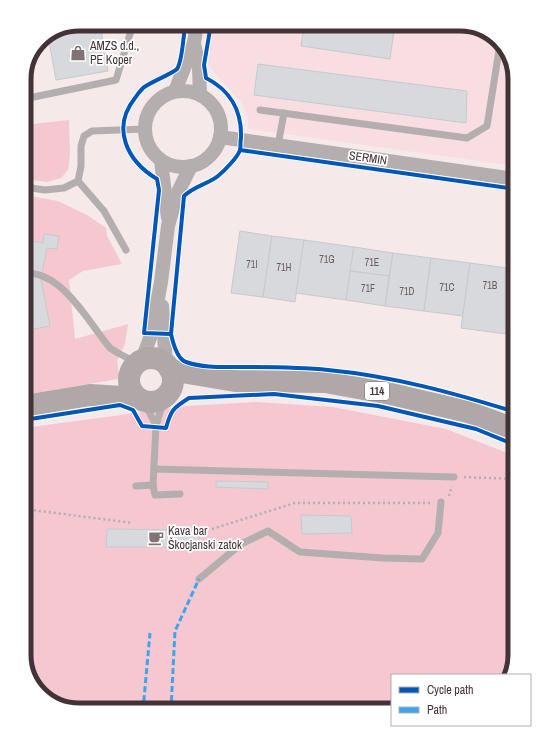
<svg xmlns="http://www.w3.org/2000/svg" width="539" height="734" viewBox="0 0 539 734" font-family="'Archivo Narrow',sans-serif">
	<rect width="100%" height="100%" fill="#f5e9ea"/>
	<path fill="#f8dee2" d="M213,24h251l24,7 20,20 7,28v87l-266,-37 -3,-17 -5,-10 -33,-37z"/>
	<g fill="#f5c7d0">
		<path d="M69,120l1,34 -2,16 -7,8 -14,4 -23,-3v-54z"/>
		<path d="M24,195l34,6 29,14 19,13 1,8 15,28 -39,7 -14,9 6,59 53,-15 -3,20 -8,17 2,13 -1,5 -94,16z"/>
		<path d="M256,402l77,5 113,22 69,27v200l-5,19h-118v35h-317l-24,-7 -20,-20 -7,-28v-227l164,-22z"/>
	</g>
	<g fill="#d8d9dd" stroke="#c7c9cc">
		<path d="M79,24h21l8,47 -52,9 -8,-44z"/>
		<path d="M304,24h91l-5,35 -89,-13z"/>
		<path d="M258,64l209,27 -1,32 -212,-28z"/>
		<path d="M240,231l32,5 -9,61 -32,-4z"/>
		<path d="M44,234l15,2 -2,13 -10,-1 -6,31 9,47 -26,5v-27h1l-1,-46 3,-18 16,3z"/>
		<path d="M272,236l32,4 -9,62 -32,-5z"/>
		<path d="M304,240l50,7 -8,53 -50,-7z"/>
		<path d="M354,247l39,6 -4,23 -39,-5z"/>
		<path d="M393,253l38,5 -7,53 -39,-5z"/>
		<path d="M431,258l39,5 -7,53 -39,-5z"/>
		<path d="M470,263l45,6 -9,65 -45,-6z"/>
		<path d="M515,269v32l-5,-1z"/>
		<path d="M350,271l39,5 -4,30 -39,-6z"/>
		<path d="M510,300l5,1v34l-9,-1z"/>
		<path d="M216,481l52,1v7l-52,-2z"/>
		<path d="M301,515l50,1 1,17 -50,1z"/>
		<path d="M107,529l92,1v17h-93z"/>
	</g>
	<g fill="none" stroke-linecap="round" stroke-linejoin="round">
		<g stroke="#b5aeaf" stroke-width="2.5" stroke-dasharray="2 3" stroke-linecap="butt">
			<path d="M464,477l51,2"/>
			<path d="M449,496l3,-10"/>
			<path d="M24,509l109,14"/>
			<path d="M212,529l83,-26h137"/>
		</g>
		<g stroke="#b5aeae" stroke-width="7">
			<path d="M24,99l92,-19 17,-56"/>
			<path d="M260,110l207,28 20,-12 13,-82"/>
			<path d="M278,145l6,-32"/>
			<path d="M78,181l26,30 22,39"/>
			<path d="M24,187l21,3 19,-2 14,-7 3,-15v-20l3,-10 8,-5 53,-2"/>
			<path d="M24,273c39,-2 64,49 86,75l8,5 19,10"/>
			<path d="M164,398l-8,28 -3,59 2,10 25,-1"/>
			<path d="M144,401l12,25"/>
			<path d="M154,469l300,8"/>
			<path d="M136,486l17,-1"/>
			<path d="M199,579l42,-35 27,-13 32,21 83,6 39,1 16,-26 3,-31"/>
		</g>
		<g stroke="#b5aeae" stroke-width="14">
			<path d="M194,43l5,25 1,27"/>
			<circle cx="183" cy="129" r="38"/>
			<path d="M175,91l19,-48 3,-19"/>
			<path d="M220,137l295,42"/>
			<path d="M161,161l7,57"/>
			<path d="M162,306l4,58"/>
			<path d="M142,360l9,-25 10,-53 7,-56 9,-32 14,-28"/>
		</g>
		<g stroke="#afa7a8" stroke-width="22">
			<circle cx="151" cy="380" r="22"/>
			<path d="M170,370l65,11 90,1 66,12 77,18 47,17"/>
			<path d="M24,406l66,-11 48,3"/>
		</g>
		<g stroke="#3fa3eb" stroke-width="3" stroke-dasharray="6 3" stroke-linecap="butt">
			<path d="M143,710l7,-77"/>
			<path d="M171,710l4,-79 24,-52"/>
		</g>
		<defs>
			<g id="cycleway">
				<path d="M211,24l-7,41 2,13c24,12 36,33 35,60 -1,3 0,8 -1,12 -2,7 -16,21 -22,26 -10,8 -24,10 -34,20l-13,138c2,9 6,25 15,28 17,6 36,5 54,5 30,0 59,0 88,3 64,6 126,23 187,42"/>
				<path d="M240,150l275,39"/>
				<path d="M171,334l-27,-1 15,-143 -2,-11c-30,-18 -46,-51 -22,-81 2,-3 5,-7 8,-10 7,-6 29,-14 34,-19 5,-7 7,-35 8,-45"/>
				<path d="M24,420l96,-15 13,5 9,16 24,2c5,-18 7,-20 23,-30l85,-4 104,12 98,23 39,16"/>
			</g>
		</defs>
		<use href="#cycleway" stroke="#fff" stroke-width="6"/>
		<use href="#cycleway" stroke="#0057b8" stroke-width="4"/>
	</g>
	<defs>
		<symbol id="shop-bare" viewBox="-9 -9 18 18"><path d="M-5-2.5h2.3a2.7 3.5 0 0 1 5.4 0H5L5.5 6h-11ZM-1.5-2.5h3a1.5 2.3 0 0 0-3 0Z" fill="#817375" stroke="#fff" stroke-width="2.5" paint-order="stroke"/></symbol>
		<symbol id="cafe-bare" viewBox="-9 -9 18 18"><path d="M-5.5-4.5H6V0H3Q3 3.5 0 3.5H-2.5Q-5.5 3.5-5.5 0ZM3-3.2v2h1.7v-2ZM-6 4.5H4V6H-6Z" fill="#817375" stroke="#fff" stroke-width="2.5" paint-order="stroke"/></symbol>
	</defs>
	<g fill-rule="evenodd">
		<use href="#shop-bare" x="67" y="42" width="22" height="22"/>
		<use href="#cafe-bare" x="145" y="527" width="22" height="22"/>
	</g>
	<g text-anchor="middle" dominant-baseline="central" stroke-width="3.5" stroke-linejoin="round" paint-order="stroke">
		<g font-size="10" fill="#685d60">
			<text x="327" y="259">71G</text>
			<text x="372" y="262">71E</text>
			<text x="252" y="264">71I</text>
			<text x="284" y="267">71H</text>
			<text x="490" y="285">71B</text>
			<text x="447" y="287">71C</text>
			<text x="368" y="288">71F</text>
			<text x="407" y="291">71D</text>
		</g>
		<rect fill="#fff" stroke="#7b7072" stroke-width="1" x="365" y="382" width="24" height="18" rx="3"/>
		<g font-size="11" font-weight="bold" fill="#423336">
			<text x="377" y="391">114</text>
		</g>
		<g font-size="12" fill="#423336" stroke="#fff" text-anchor="start">
			<text x="90" y="46">AMZS d.d.,<tspan x="90" dy="14">PE Koper</tspan></text>
			<text x="168" y="531">Kava bar<tspan x="168" dy="14">Škocjanski zatok</tspan></text>
		</g>
		<g font-size="12" fill="#423336" stroke="#fff">
			<text transform="translate(368 158) rotate(8)">SERMIN</text>
		</g>
	</g>
	<path d="M0 0H539V734H0ZM79 31H460A48 48 0 0 1 508 79V655A48 48 0 0 1 460 703H79A48 48 0 0 1 31 655V79A48 48 0 0 1 79 31Z" fill="#fff" fill-rule="evenodd"/>
	<path fill="none" stroke="#423336" stroke-width="5" d="M79 31H460A48 48 0 0 1 508 79V655A48 48 0 0 1 460 703H79A48 48 0 0 1 31 655V79A48 48 0 0 1 79 31Z"/>
	<rect x="391" y="674" width="140" height="52" fill="#ffffff" stroke="#b3adaf"/>
	<rect x="399" y="687" width="20" height="6" fill="#0057b8" stroke="#b3adaf"/>
	<text x="427" y="694" font-size="12" fill="#423336">Cycle path</text>
	<rect x="399" y="707" width="20" height="6" fill="#3fa3eb" stroke="#b3adaf"/>
	<text x="427" y="714" font-size="12" fill="#423336">Path</text>
</svg>
